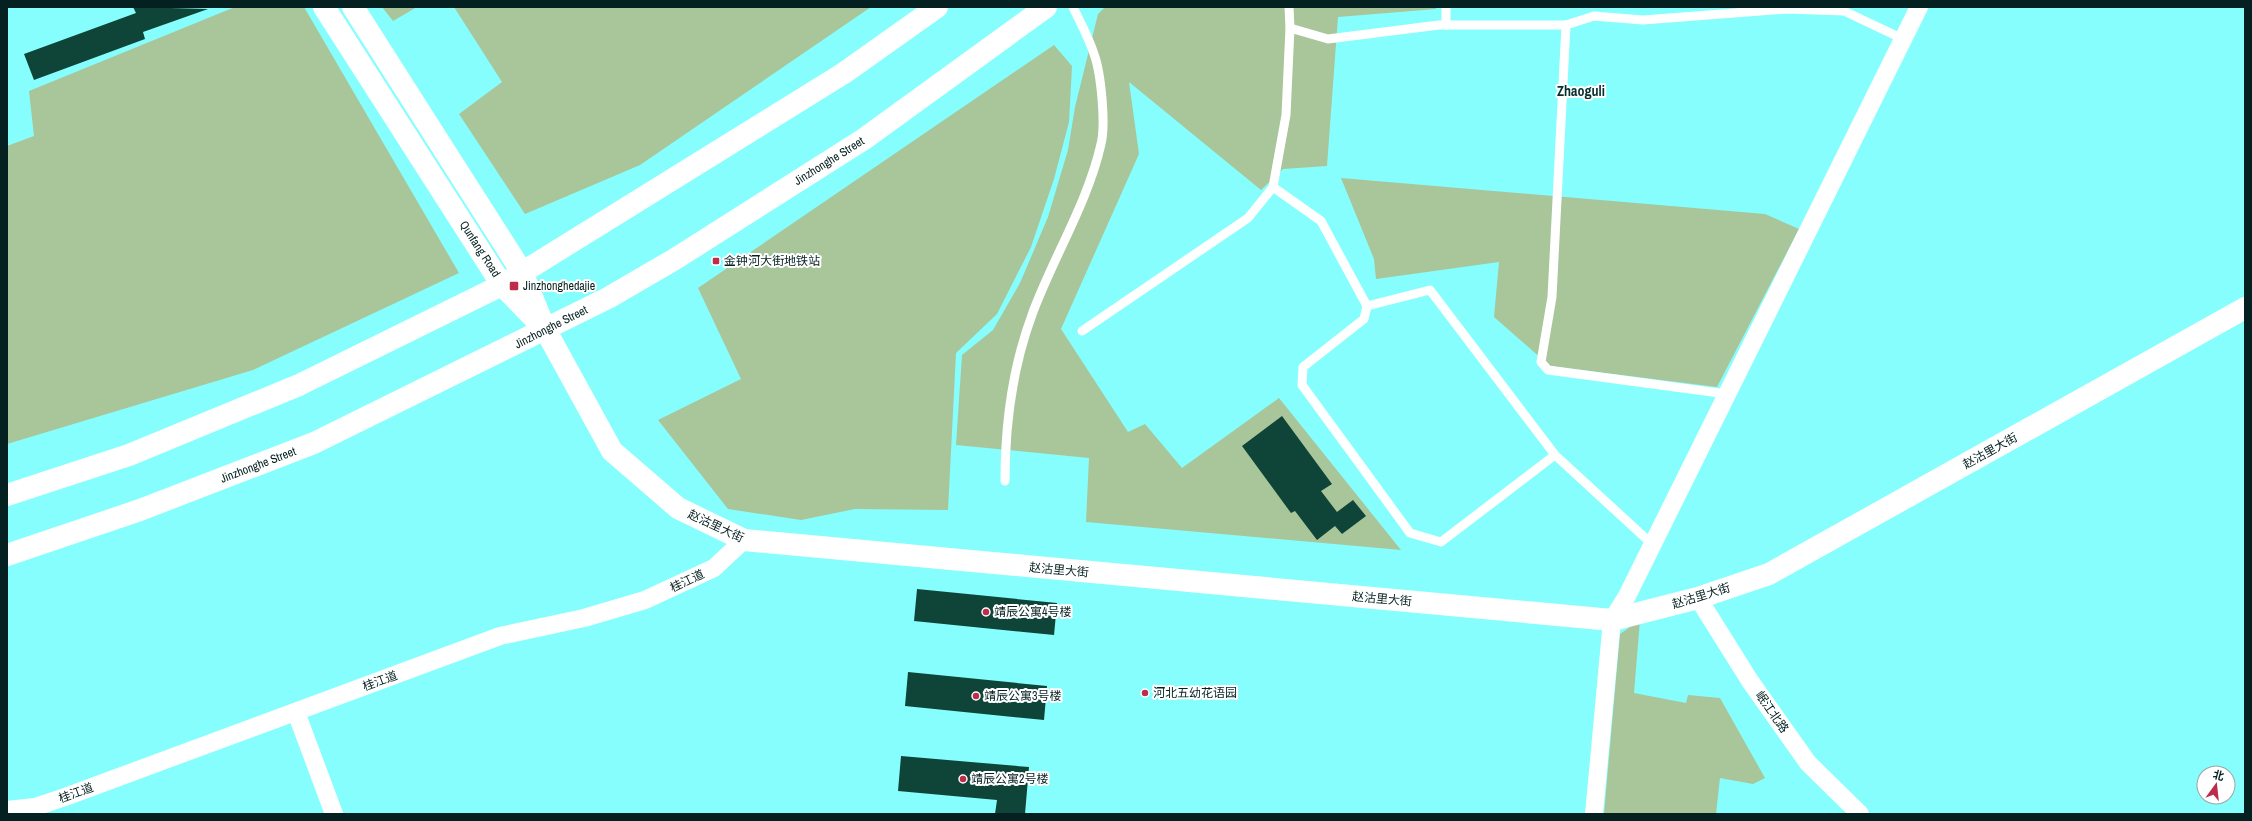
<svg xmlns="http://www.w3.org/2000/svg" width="2252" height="821" viewBox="0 0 2252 821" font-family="'Archivo Narrow','Noto Sans SC',sans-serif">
	<rect width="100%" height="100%" fill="#86fefd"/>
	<g fill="#a9c59a">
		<path d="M235,7h69l155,266 -206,97 -246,74v-298l27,-10 -5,-45z"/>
		<path d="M382,7h35l-24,14z"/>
		<path d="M454,7h417l-231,158 -115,49 -66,-100 43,-32z"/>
		<path d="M1105,7h331v2l-98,8 -11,149 -44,3 -22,21 -132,-108 10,72 -78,175 67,103 17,-8 37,44 97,-70 122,152 -315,-28 3,-64 -133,-13 6,-90 31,-25 27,-47 28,-66 20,-67 7,-43 23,-93z"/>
		<path d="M1054,45l18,21 -3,56 -15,57 -23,68 -34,67 -41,39 -8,157 -93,-1 -54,11 -73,-11 -70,-89 83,-41 -43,-91z"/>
		<path d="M1341,178l424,36 34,15 -82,158 -167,-21 -56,-49 5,-55 -123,17 -2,-20z"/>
		<path d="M1640,620l-6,73 52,10 2,-8 32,3 45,80 -12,6 -33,-6 -4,36h-112l16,-180z"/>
	</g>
	<g fill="#0f4438">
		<path d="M133,7l75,2 -65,23 2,7 -111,41 -10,-26 112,-41z"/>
		<path d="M1282,416l50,68 -11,7 16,21 16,-12 13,16 -24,18 -7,-8 -18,14 -22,-29 -4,2 -49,-67z"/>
		<path d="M917,589l140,14 -3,32 -140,-14z"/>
		<path d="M908,672l139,14 -3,34 -139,-14z"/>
		<path d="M901,756l128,11 -4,47h-30l2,-14 -99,-9z"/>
	</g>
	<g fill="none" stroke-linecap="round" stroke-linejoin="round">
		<g stroke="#fff" stroke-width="9">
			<path d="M1446,7v18"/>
			<path d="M1290,28l38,11 111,-14h127"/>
			<path d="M1273,187l48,34 46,85 63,-16 125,165 98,90"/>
			<path d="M1367,306l-3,13 -61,48 -1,18 108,148 31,9 114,-87"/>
			<path d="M1082,331l166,-113 25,-31 13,-72 4,-87 -1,-21"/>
			<path d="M1727,394l-179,-24 -7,-8 11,-65 14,-272 28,-9 49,4 144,-11 57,2 59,28"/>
			<path d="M1005,481c0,-56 8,-116 28,-169 21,-56 55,-110 68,-168 5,-20 0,-71 -7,-90 -5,-16 -14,-32 -21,-47"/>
		</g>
		<g stroke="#fff" stroke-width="18">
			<path d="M1698,598l52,83 58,82 52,51"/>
			<path d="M296,712l38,102"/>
			<path d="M7,810l28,-3 30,-10 435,-161 84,-18 61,-18 69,-32 30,-28"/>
			<path d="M1594,814l18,-194 15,-24 292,-589"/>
		</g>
		<g stroke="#fff" stroke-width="22">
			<path d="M324,7l178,278 35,36"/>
			<path d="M353,7l169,265 23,57 67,122 66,57 66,32 868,80 86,-22 71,-24 476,-266"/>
		</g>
		<g stroke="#fff" stroke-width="22">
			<path d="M7,495l122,-40 170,-70 203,-100 342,-212 93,-66"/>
			<path d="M7,555l133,-45 174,-67 294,-145 67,-39 189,-120 182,-132"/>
		</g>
	</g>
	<g fill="#bd2d4b" stroke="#fff" stroke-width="1.5">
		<rect x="712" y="257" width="8" height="8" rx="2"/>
		<rect x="509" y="281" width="10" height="10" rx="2"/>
		<circle cx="986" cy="612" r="4"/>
		<circle cx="1145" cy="693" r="4"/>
		<circle cx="976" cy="696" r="4"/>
		<circle cx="963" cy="779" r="4"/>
	</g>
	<g text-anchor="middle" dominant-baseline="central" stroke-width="4" stroke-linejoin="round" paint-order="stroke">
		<g font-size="12" fill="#052020" stroke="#fff">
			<text transform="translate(829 161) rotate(-32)">Jinzhonghe Street</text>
			<text transform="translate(480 249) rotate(57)">Qunfang Road</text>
			<text transform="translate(551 327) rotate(-27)">Jinzhonghe Street</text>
			<text transform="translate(1990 451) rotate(-29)">赵沽里大街</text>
			<text transform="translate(258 465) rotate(-21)">Jinzhonghe Street</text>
			<text transform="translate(716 526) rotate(25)">赵沽里大街</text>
			<text transform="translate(1059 570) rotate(5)">赵沽里大街</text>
			<text transform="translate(687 581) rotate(-25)">桂江道</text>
			<text transform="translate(1701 596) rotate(-17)">赵沽里大街</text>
			<text transform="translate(1382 599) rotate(5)">赵沽里大街</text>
			<text transform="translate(380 681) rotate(-20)">桂江道</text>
			<text transform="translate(1772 712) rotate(55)">岷江北路</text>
			<text transform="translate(76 793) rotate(-20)">桂江道</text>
		</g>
		<g font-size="12" fill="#052020" stroke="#fff" text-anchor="start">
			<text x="724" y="261">金钟河大街地铁站</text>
			<text x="523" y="286">Jinzhonghedajie</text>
			<text x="994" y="612">靖辰公寓4号楼</text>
			<text x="1153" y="693">河北五幼花语园</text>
			<text x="984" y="696">靖辰公寓3号楼</text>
			<text x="971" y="779">靖辰公寓2号楼</text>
		</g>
		<g font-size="14" font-weight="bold" fill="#073030" stroke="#fff">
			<text x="1581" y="91">Zhaoguli</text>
		</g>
	</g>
	<rect width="2252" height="821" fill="none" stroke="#052020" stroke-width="16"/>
	<g transform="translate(2216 785) rotate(15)"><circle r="19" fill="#ffffff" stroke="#9ba6a6"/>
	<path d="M0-3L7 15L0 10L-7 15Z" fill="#bd2d4b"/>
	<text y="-6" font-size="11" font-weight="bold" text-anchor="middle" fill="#052020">北</text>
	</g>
</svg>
